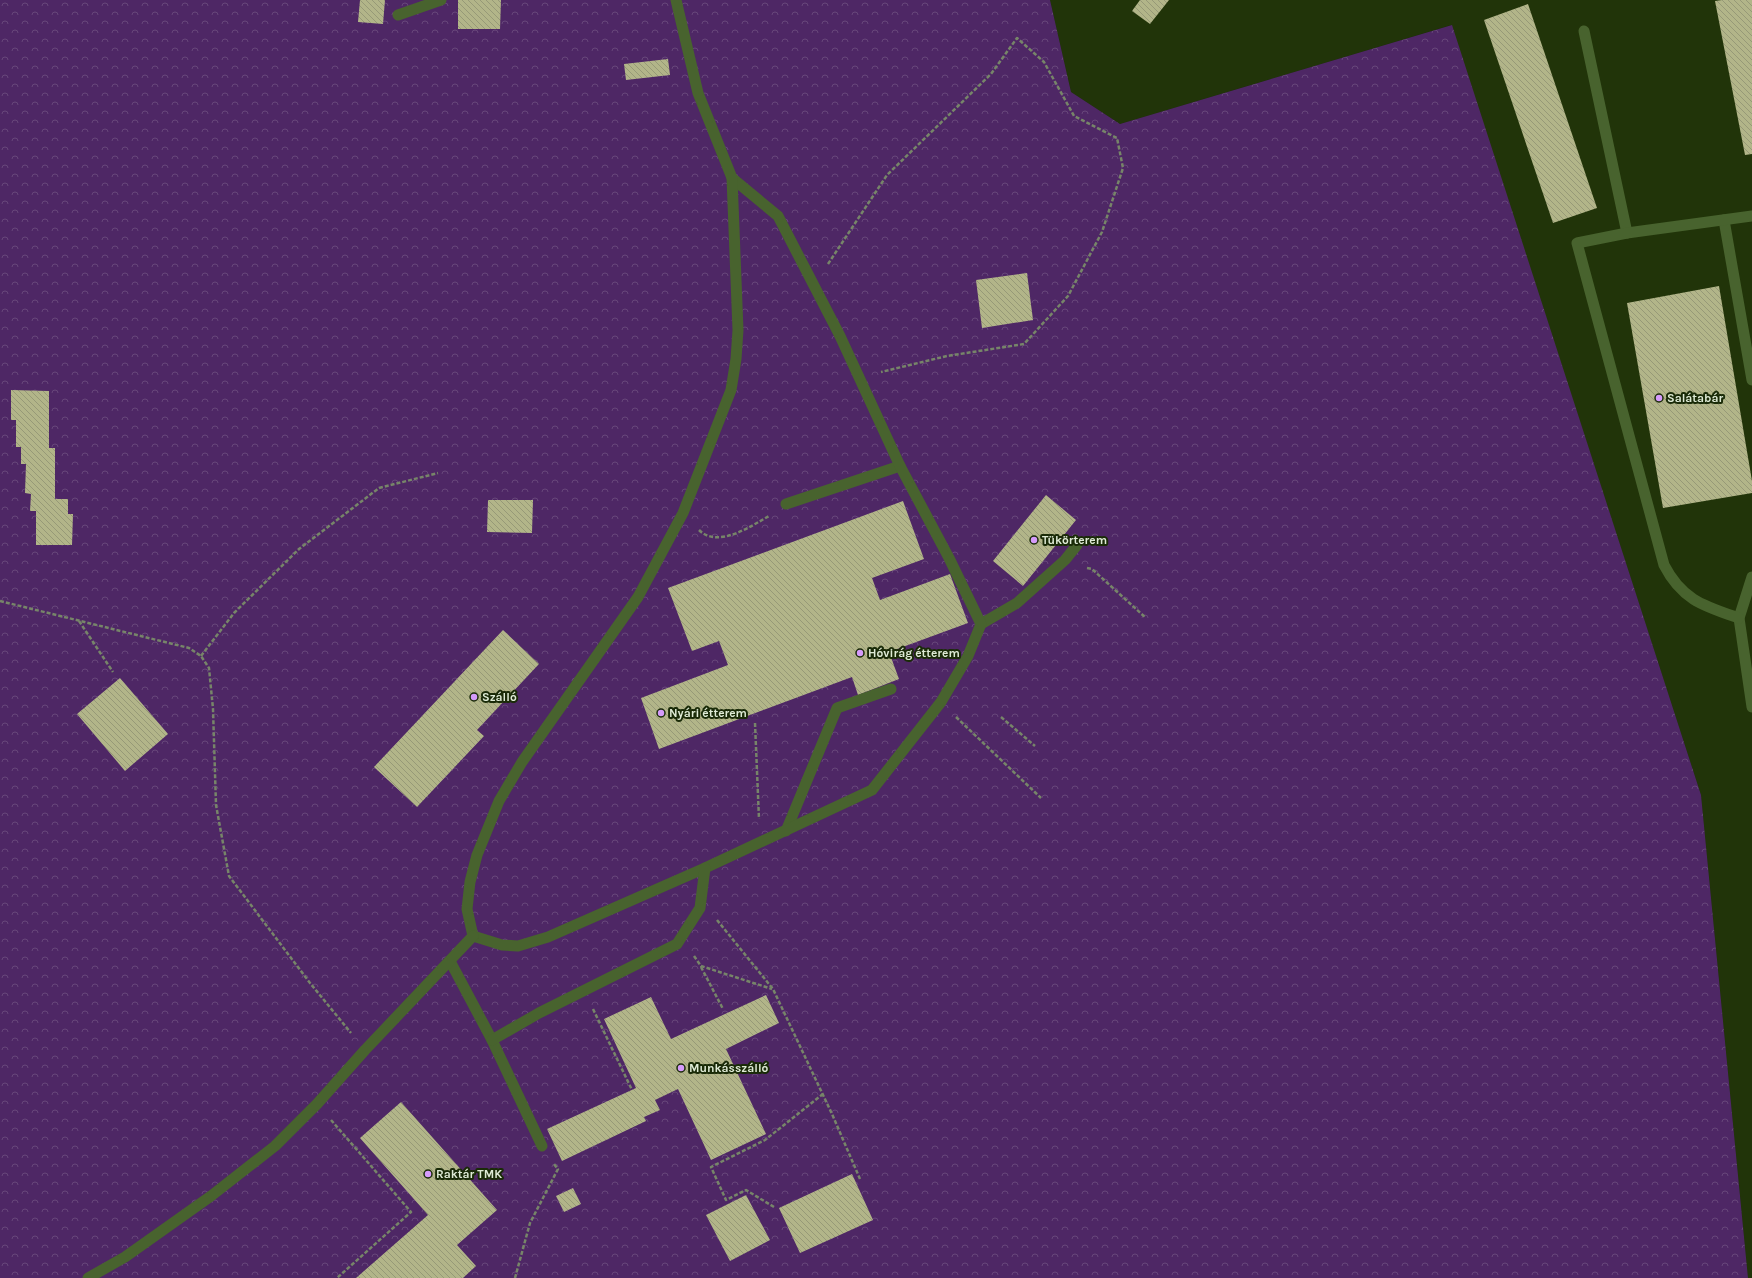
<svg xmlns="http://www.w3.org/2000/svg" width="1752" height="1278" viewBox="0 0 1752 1278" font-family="Karla,sans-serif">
	<defs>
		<pattern id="park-crowns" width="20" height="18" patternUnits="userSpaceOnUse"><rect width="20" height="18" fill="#4e2765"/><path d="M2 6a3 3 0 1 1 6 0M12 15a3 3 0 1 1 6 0" fill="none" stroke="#67467a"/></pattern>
		<pattern id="building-back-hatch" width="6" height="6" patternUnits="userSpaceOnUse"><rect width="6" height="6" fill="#b2b589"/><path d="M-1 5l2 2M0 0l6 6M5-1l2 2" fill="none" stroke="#969977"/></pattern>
	</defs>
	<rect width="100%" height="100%" fill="#1a2b08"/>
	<path fill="#213409" d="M1050,0h702v1278h-4l-47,-483 -250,-770 -331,99 -49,-32z"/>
	<path fill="url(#park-crowns)" d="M0,0h1050l21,92 49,32 332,-99 249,770 47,483h-1748z"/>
	<g fill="url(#building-back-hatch)">
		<path d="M360,0h25l-2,24 -25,-2z"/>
		<path d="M458,0h43l-1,29h-42z"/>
		<path d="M1140,0h29l-19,24 -18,-13z"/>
		<path d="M1722,0h30v154l-7,1 -30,-154z"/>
		<path d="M1528,4l69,204 -44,15 -69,-203z"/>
		<path d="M668,59l2,16 -44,5 -2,-16z"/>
		<path d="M1027,273l6,47 -51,8 -6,-48z"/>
		<path d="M1719,286l33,195v12l-89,15 -36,-205z"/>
		<path d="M11,390l38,1v57h6v51h13v15h5l-1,31h-36v-34h-6l1,-17 -6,-1 1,-29h-5v-17h-5v-27h-5z"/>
		<path d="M1046,495l30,25 -53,66 -30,-25z"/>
		<path d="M488,500h45l-1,33 -45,-1z"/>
		<path d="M903,501l21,58 -52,19 8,22 70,-26 18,49 -79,29 10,27 -41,16 -6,-18 -193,72 -18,-51 87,-33 -9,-24 -27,10 -24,-63z"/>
		<path d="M503,630l36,34 -62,66 7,6 -67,71 -43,-40z"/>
		<path d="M120,678l48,56 -43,37 -48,-57z"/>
		<path d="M766,995l13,28 -53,26 40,85 -55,26 -33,-71 -23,11 5,10 -16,7 2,4 -84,40 -15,-32 89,-41 -32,-69 47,-22 20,42z"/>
		<path d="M401,1102l96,108 -40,35 19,21 -13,12h-107l72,-63 -68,-77z"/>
		<path d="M852,1174l21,46 -73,33 -21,-45z"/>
		<path d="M573,1188l8,16 -17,8 -8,-16z"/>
		<path d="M746,1195l24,45 -40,21 -24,-46z"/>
	</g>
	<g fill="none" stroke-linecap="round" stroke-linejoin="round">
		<g stroke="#778569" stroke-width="2.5" stroke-dasharray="4 2" stroke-linecap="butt">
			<path d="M828,264l59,-89 104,-101 26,-36 27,24 30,54 43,22 6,30 -21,64 -34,64 -44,48 -77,12 -66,16"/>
			<path d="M699,530c19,19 52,-4 70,-14"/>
			<path d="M1087,568l5,1 54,49"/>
			<path d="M0,601l189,47 12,8 8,12 4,41 3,96 13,71 81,107 41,50"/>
			<path d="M79,621l34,51"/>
			<path d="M201,656l33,-43 65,-64 80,-61 59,-15"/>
			<path d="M956,717l85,81"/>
			<path d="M1001,717l34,29"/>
			<path d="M755,723l4,96"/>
			<path d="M717,920l56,69 59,125 28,65"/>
			<path d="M694,956l7,10 71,23"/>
			<path d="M701,967l22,42"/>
			<path d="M593,1009l39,81"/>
			<path d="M331,1120l80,92 -74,66"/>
			<path d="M774,1207l-28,-17 -20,10 -15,-33 54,-27 58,-46"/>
			<path d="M515,1278l15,-55 28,-54 -5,-6"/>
		</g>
		<g stroke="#48632e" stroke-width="11">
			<path d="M398,15l43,-15"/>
			<path d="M1584,31l43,202"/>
			<path d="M1724,220l28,160"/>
			<path d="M786,504l114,-38"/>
			<path d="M1752,577l-13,41 13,89"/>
			<path d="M1739,618c-35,-12 -57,-18 -75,-53l-87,-322 50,-10 125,-17"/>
			<path d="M981,624l36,-21 48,-43 12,-15"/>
			<path d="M786,831l51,-123 54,-19"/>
			<path d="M473,936l29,9 16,1 30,-9 157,-69 167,-78 69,-88 27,-46 13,-32 -32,-66 -49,-92 -60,-130 -62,-120 -46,-38"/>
			<path d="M473,936l-6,-27 3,-27 7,-27 22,-54 23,-39 116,-165 45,-84 48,-123 5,-31 2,-29 -6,-152 -34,-85 -22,-93"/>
			<path d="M450,961l42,79 50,106"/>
			<path d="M492,1040l47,-27 138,-69 23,-36 5,-40"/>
			<path d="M88,1278l37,-21 86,-61 64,-50 42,-42 48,-54 108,-114"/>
		</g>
	</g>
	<g fill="#d59bfb" stroke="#1a2b08" stroke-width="1.5">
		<circle cx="1659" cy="398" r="4"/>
		<circle cx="1034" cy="540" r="4"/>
		<circle cx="860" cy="653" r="4"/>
		<circle cx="474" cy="697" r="4"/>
		<circle cx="661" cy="713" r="4"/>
		<circle cx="681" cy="1068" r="4"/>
		<circle cx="428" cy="1174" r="4"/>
	</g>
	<g text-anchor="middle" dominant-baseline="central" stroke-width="4" stroke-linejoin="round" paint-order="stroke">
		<g font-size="12" font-weight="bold" fill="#dfebd6" stroke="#1a2b08" text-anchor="start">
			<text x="1667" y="398">Salátabár</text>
			<text x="1042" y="540">Tükörterem</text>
			<text x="868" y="653">Hóvirág étterem</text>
			<text x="482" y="697">Szálló</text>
			<text x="669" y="713">Nyári étterem</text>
			<text x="689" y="1068">Munkásszálló</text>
			<text x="436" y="1174">Raktár TMK</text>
		</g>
	</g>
</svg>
